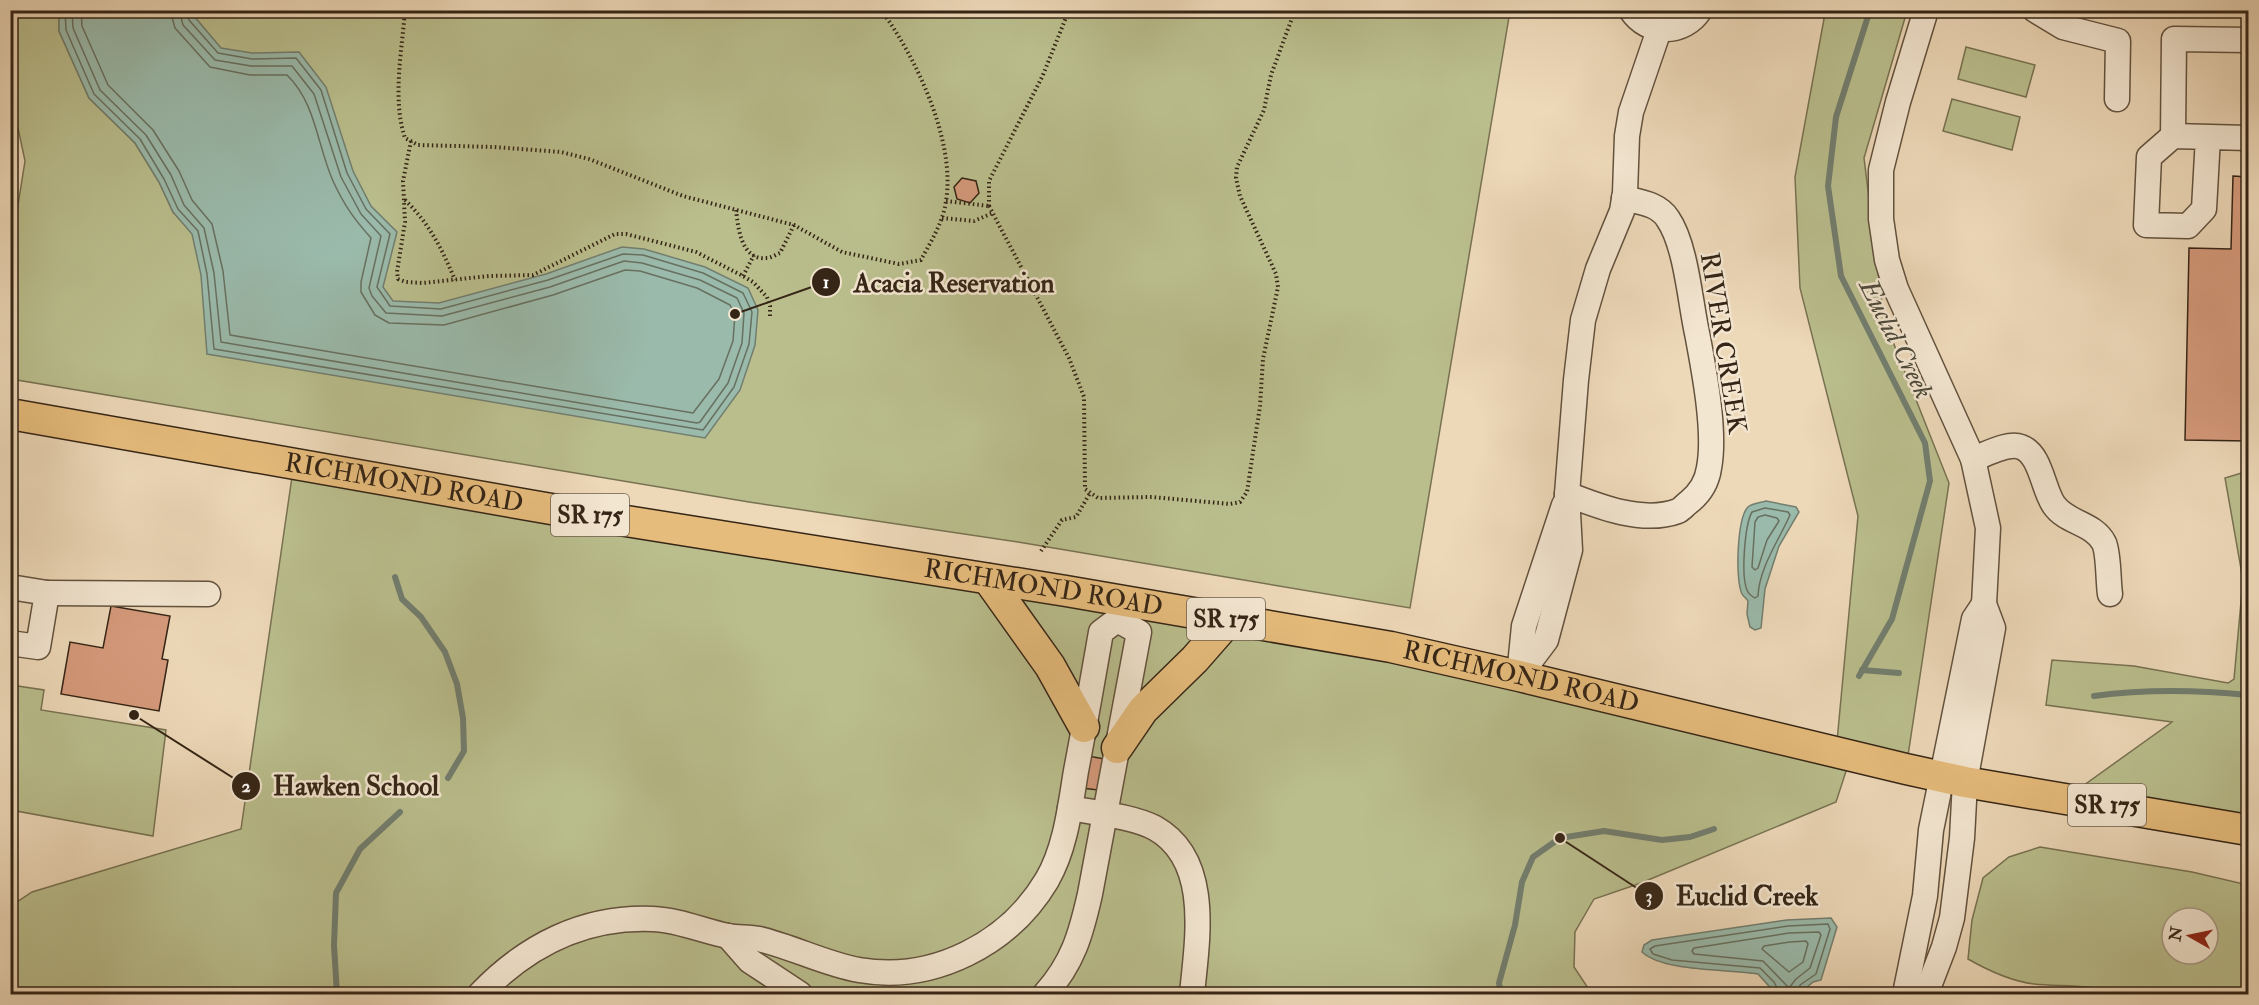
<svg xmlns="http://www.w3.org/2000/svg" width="2259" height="1005" viewBox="0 0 2259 1005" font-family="'IM FELL Double Pica',serif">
	<rect width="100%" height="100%" fill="#edd8b8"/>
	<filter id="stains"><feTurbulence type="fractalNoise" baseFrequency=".00333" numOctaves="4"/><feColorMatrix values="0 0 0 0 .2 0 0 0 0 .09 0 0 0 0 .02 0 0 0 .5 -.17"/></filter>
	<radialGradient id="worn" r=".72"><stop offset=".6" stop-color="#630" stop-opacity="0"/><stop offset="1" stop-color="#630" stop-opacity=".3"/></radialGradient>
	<g fill="#babe8d" stroke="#787252" stroke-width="1.5" fill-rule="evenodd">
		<path d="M10,11h49v20l30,67 46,45 24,39 14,30 20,-196 -2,-5h1319l-100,597 -392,-66 -269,-40 -738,-123v-130l14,-88 -14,-66z"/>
		<path d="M1821,11h86l-43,147 20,161 65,164 -43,286 -55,-13 -15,46 -195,81 -47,16 -19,33 -1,35 18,27h-1581v-88l21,-14 209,-63 53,-366 772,128 770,161 22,-236 -58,-228 -5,-111 29,-158z"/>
		<path d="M1966,47l69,18 -9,32 -68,-18z"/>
		<path d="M1952,99l68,18 -8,33 -69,-19z"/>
		<path d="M2248,471v359l-182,-32 106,-76 -126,-17 6,-45 82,6 94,17 6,-4 9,-99 -18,-102z"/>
		<path d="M11,685l33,5 -3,20 125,20 -13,106 -142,-26z"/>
		<path d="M2040,847l152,25 56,13v109h-134c-24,-11 -54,-7 -80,-10 -24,-3 -45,-13 -66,-25l4,-39 11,-42 26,-21zM2172,918h36v36h-36z"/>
	</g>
	<g fill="#9abaab" stroke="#727e6f" stroke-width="1.5">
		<path d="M59,11h132l3,5 27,32 31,5 47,-1 27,35 27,84 18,35 26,26 -14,55 10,14 46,2 107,-29 76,-27 22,2 61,18 43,21 10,22 -3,35 -15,45 -35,48 -498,-84 -6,-79 -9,-41 -19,-22 -14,-30 -24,-39 -46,-45 -30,-67z"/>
		<path d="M1766,501l30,6 3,5 -20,34 -14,43 -4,39 -6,2 -5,-3 -3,-13 1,-13c-1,-2 -5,-5 -6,-7 -7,-14 -5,-76 6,-87 5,-4 12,-4 18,-6z"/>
		<path d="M1831,918l6,9 -16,53 -8,2 -8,7 1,5h-30l-18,-20c-31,-5 -94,-2 -116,-22l2,-7 8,-5 135,-20z"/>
	</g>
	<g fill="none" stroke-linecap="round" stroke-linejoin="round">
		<g stroke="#687060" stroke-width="1.5">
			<path d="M65,10l1,20 28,64 46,45 24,40 14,30 20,22 9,43 7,75 489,81 31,-43 15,-43 3,-32 -9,-19 -40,-20 -60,-18 -20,-1 -75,26 -107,29 -51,-3 -13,-19 13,-53 -24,-25 -19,-36 -26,-83 -25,-32 -44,1 -34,-6 -29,-33 -3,-10"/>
			<path d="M72,10l1,18 27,62 46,45 25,40 13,30 20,23 10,45 7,69 476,81 3,-1 28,-39 14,-40 2,-30 -7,-15 -37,-18 -58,-17 -18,-2 -74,26 -108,29 -56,-3 -14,-17 -3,-8 12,-52 -20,-22 -20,-37 -27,-83 -22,-28h-41l-36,-6 -32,-35 -4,-15"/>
			<path d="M81,10l1,16 26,59 45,45 26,41 13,29 20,24 11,47 7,64 463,78 26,-34 14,-38 2,-27 -5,-9 -33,-17 -57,-17 -15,-1 -72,25 -109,30 -55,-2 -14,-8 -14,-23v-10l10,-44c-17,-19 -27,-33 -38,-57 -16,-36 -17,-78 -46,-106h-37l-40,-8 -35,-39 -5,-18"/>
			<path d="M1765,508l23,4 2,3c-11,25 -31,53 -32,81l-3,2c-1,0 -6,-4 -7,-6 -8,-13 -3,-68 4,-80z"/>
			<path d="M1765,515l12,3 2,3 -12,19 -9,28 -3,2 -3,-3 3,-45 3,-5z"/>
			<path d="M1819,932l2,3 -11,33 -14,11 -7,9 -26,-27 -69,-7 -2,-3 2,-3 95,-15z"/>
			<path d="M1790,942l16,-1 2,3 -5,18 -14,10 -27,-23 2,-3z"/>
			<path d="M1780,994l-6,-12 -14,-14 -88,-8 -19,-6 -3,-5 5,-3 133,-20 40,-2 2,5 -14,45 -16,11v9"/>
		</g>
		<g stroke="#727e6f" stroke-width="6">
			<path d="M395,577l7,22 19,18 24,35 12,32 6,34 1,33 -16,27"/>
			<path d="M1862,670l37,3"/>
			<path d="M1859,676l33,-57 38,-138 -5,-38 -84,-167 -13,-90 8,-69 34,-107"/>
			<path d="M2094,696c52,-7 103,-6 154,-1"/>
			<path d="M337,994l-3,-49 2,-52 24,-44 40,-37"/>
			<path d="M1501,994l-2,-11 16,-58 7,-43 11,-25 27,-19 44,-7 58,9 28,-3 24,-8"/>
		</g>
	</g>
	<g fill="#d59a7b" stroke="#352516" stroke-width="1.5">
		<path d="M2233,176l15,1v264l-63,-1 4,-192 42,1z"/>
		<path d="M962,178l14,3 3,12 -9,10 -13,-4 -3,-12z"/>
		<path d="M111,606l59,10 -8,43 6,1 -9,51 -98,-17 9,-52 33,6z"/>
		<path d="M1088,756l17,3 -7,31 -16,-2z"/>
	</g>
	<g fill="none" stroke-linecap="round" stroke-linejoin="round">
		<defs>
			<g id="minor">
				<path d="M1631,10c17,26 53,25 69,0"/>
				<path d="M1926,10l-28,92 -17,68v49l6,41 9,29 77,170 15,69 -4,76 9,24 -28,154 -3,56 -10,80 -8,29 -18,47"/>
				<path d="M2035,10l28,17 55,14 -1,58"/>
				<path d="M2173,136l1,-97 74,1"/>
				<path d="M2208,137l-4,72 -16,17 -42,-1 3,-68 24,-21 75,2"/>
				<path d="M1973,459c14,-5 35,-17 48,-12 20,7 22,43 33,58 12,18 40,18 50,38 5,11 4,38 6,51"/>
				<path d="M1567,494c33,13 76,30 111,17 4,-2 7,-6 11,-9 10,-8 18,-20 20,-34 7,-36 -5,-98 -12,-135 -7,-32 -11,-88 -29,-114 -9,-15 -28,-17 -44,-21"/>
				<path d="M10,587l37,6 -9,54 -28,-4"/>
				<path d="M47,593l161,1"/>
				<path d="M1519,676l27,-36 24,-90 -3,-56 9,-114 7,-60 15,-51 24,-58 3,-18 2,-57 4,-24 28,-82"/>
				<path d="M1519,676l5,-50 40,-121"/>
				<path d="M1070,808c25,5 62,8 85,20 57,32 42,113 37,166"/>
				<path d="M728,936l22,25 50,33"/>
				<path d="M480,994c46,-48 104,-78 173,-75 26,1 50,12 75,17 10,2 21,1 31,3 34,8 66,25 100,31 74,13 150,-26 188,-90 19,-33 23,-73 29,-109 9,-47 17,-93 25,-139l16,-12 22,12 -49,262c-9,40 -17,69 -45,100"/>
				<path d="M1905,994l20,-98 6,-66 43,-211 10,-15"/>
			</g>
			<g id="major">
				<path id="s1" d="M10,414l547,96 509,81 325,56 128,29 387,93 59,13 283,48"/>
				<path d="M988,579l62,87 34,61"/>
				<path d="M1117,748l26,-38 52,-51 35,-40"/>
			</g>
		</defs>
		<use href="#minor" stroke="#63523e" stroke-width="27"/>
		<use href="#major" stroke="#352516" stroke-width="33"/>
		<g stroke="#352516" stroke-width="4" stroke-dasharray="1.5 3" stroke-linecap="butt">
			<path d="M405,10c-3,41 -13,89 0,128l13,7 76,2 67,5 28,7 94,37 111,29 48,27 57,12 22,-4c10,-19 22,-37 25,-59 10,-59 -30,-144 -65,-191"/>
			<path d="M411,141l-8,40 2,41 -8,50 1,7 8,3 17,1 66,-7 44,-1 82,-41h11l70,18 47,24 10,6 14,15 3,9v13"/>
			<path d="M405,200c24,23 37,49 50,80"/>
			<path d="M946,201l43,5"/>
			<path d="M989,206l80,152 15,39 1,92 13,9 54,-1 78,7 10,-2 7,-10 13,-86 3,-47 15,-72 -2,-13 -36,-78 -4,-18 1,-11 27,-57 7,-35 24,-65"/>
			<path d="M989,206v-25l54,-106 26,-65"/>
			<path d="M736,210c2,17 5,51 31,48 4,0 10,-4 13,-5l14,-28"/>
			<path d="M942,218l32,3 19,-8"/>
			<path d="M743,276l11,-21"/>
			<path d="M1041,551l21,-31 14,-3 14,-24"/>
		</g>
		<use href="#minor" stroke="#f3e6d1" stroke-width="24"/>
		<use href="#major" stroke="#e6bc7c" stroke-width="30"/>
	</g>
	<g text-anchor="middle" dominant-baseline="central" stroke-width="5" stroke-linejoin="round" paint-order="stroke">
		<g fill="#f3e6d1" stroke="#6e5f4e" stroke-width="1.5">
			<rect x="551" y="494" width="78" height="42" rx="4.5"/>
			<rect x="1187" y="598" width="78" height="42" rx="4.5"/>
			<rect x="2068" y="784" width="78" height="42" rx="4.5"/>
		</g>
		<g font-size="24" font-weight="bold" fill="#352516">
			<text x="590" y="515">SR 175</text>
			<text x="1226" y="619">SR 175</text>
			<text x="2107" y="805">SR 175</text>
		</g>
		<g font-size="26" fill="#352516" stroke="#f3e6d1">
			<text transform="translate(1723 343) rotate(81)">RIVER CREEK</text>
			<text stroke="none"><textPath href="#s1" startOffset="400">RICHMOND ROAD</textPath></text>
			<text stroke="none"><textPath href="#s1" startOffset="1048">RICHMOND ROAD</textPath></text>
			<text stroke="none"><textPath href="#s1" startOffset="1534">RICHMOND ROAD</textPath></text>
		</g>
		<g font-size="27" font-style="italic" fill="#4e4a3b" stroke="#f3e6d1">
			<text transform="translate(1896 339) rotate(63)">Euclid Creek</text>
		</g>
	</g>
	<path fill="none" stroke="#352516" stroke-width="2" d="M735 314L826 282M134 715L246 786M1560 838L1649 896"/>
	<g fill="#352516" stroke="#f3e6d1" stroke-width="2">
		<circle cx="735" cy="314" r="6"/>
		<circle cx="134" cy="715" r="6"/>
		<circle cx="1560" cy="838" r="6"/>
		<circle cx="826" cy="282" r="15"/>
		<circle cx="246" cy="786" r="15"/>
		<circle cx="1649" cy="896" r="15"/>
	</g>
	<g font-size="18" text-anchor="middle" font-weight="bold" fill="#fff">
		<text x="826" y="288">1</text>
		<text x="246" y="792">2</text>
		<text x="1649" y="902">3</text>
	</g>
	<g font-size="27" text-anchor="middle" font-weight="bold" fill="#352516" stroke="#f3e6d1" stroke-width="5" stroke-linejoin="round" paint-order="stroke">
		<text x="954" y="292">Acacia Reservation</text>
		<text x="356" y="795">Hawken School</text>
		<text x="1747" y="905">Euclid Creek</text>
	</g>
	<rect width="2259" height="1005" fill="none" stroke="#edd8b8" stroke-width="36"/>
	<rect x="12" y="12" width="2235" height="981" fill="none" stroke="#352516" stroke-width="3"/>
	<rect x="18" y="18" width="2223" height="969" fill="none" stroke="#352516" stroke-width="1.5"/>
	<g transform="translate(2190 936) rotate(279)"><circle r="28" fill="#f3e6d1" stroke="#a79986" stroke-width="1.5"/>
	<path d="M0-4.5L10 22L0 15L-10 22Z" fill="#8f2418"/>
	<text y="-9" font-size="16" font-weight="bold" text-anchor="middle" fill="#352516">N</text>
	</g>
	<rect width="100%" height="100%" filter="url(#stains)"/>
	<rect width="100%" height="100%" fill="url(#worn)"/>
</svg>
